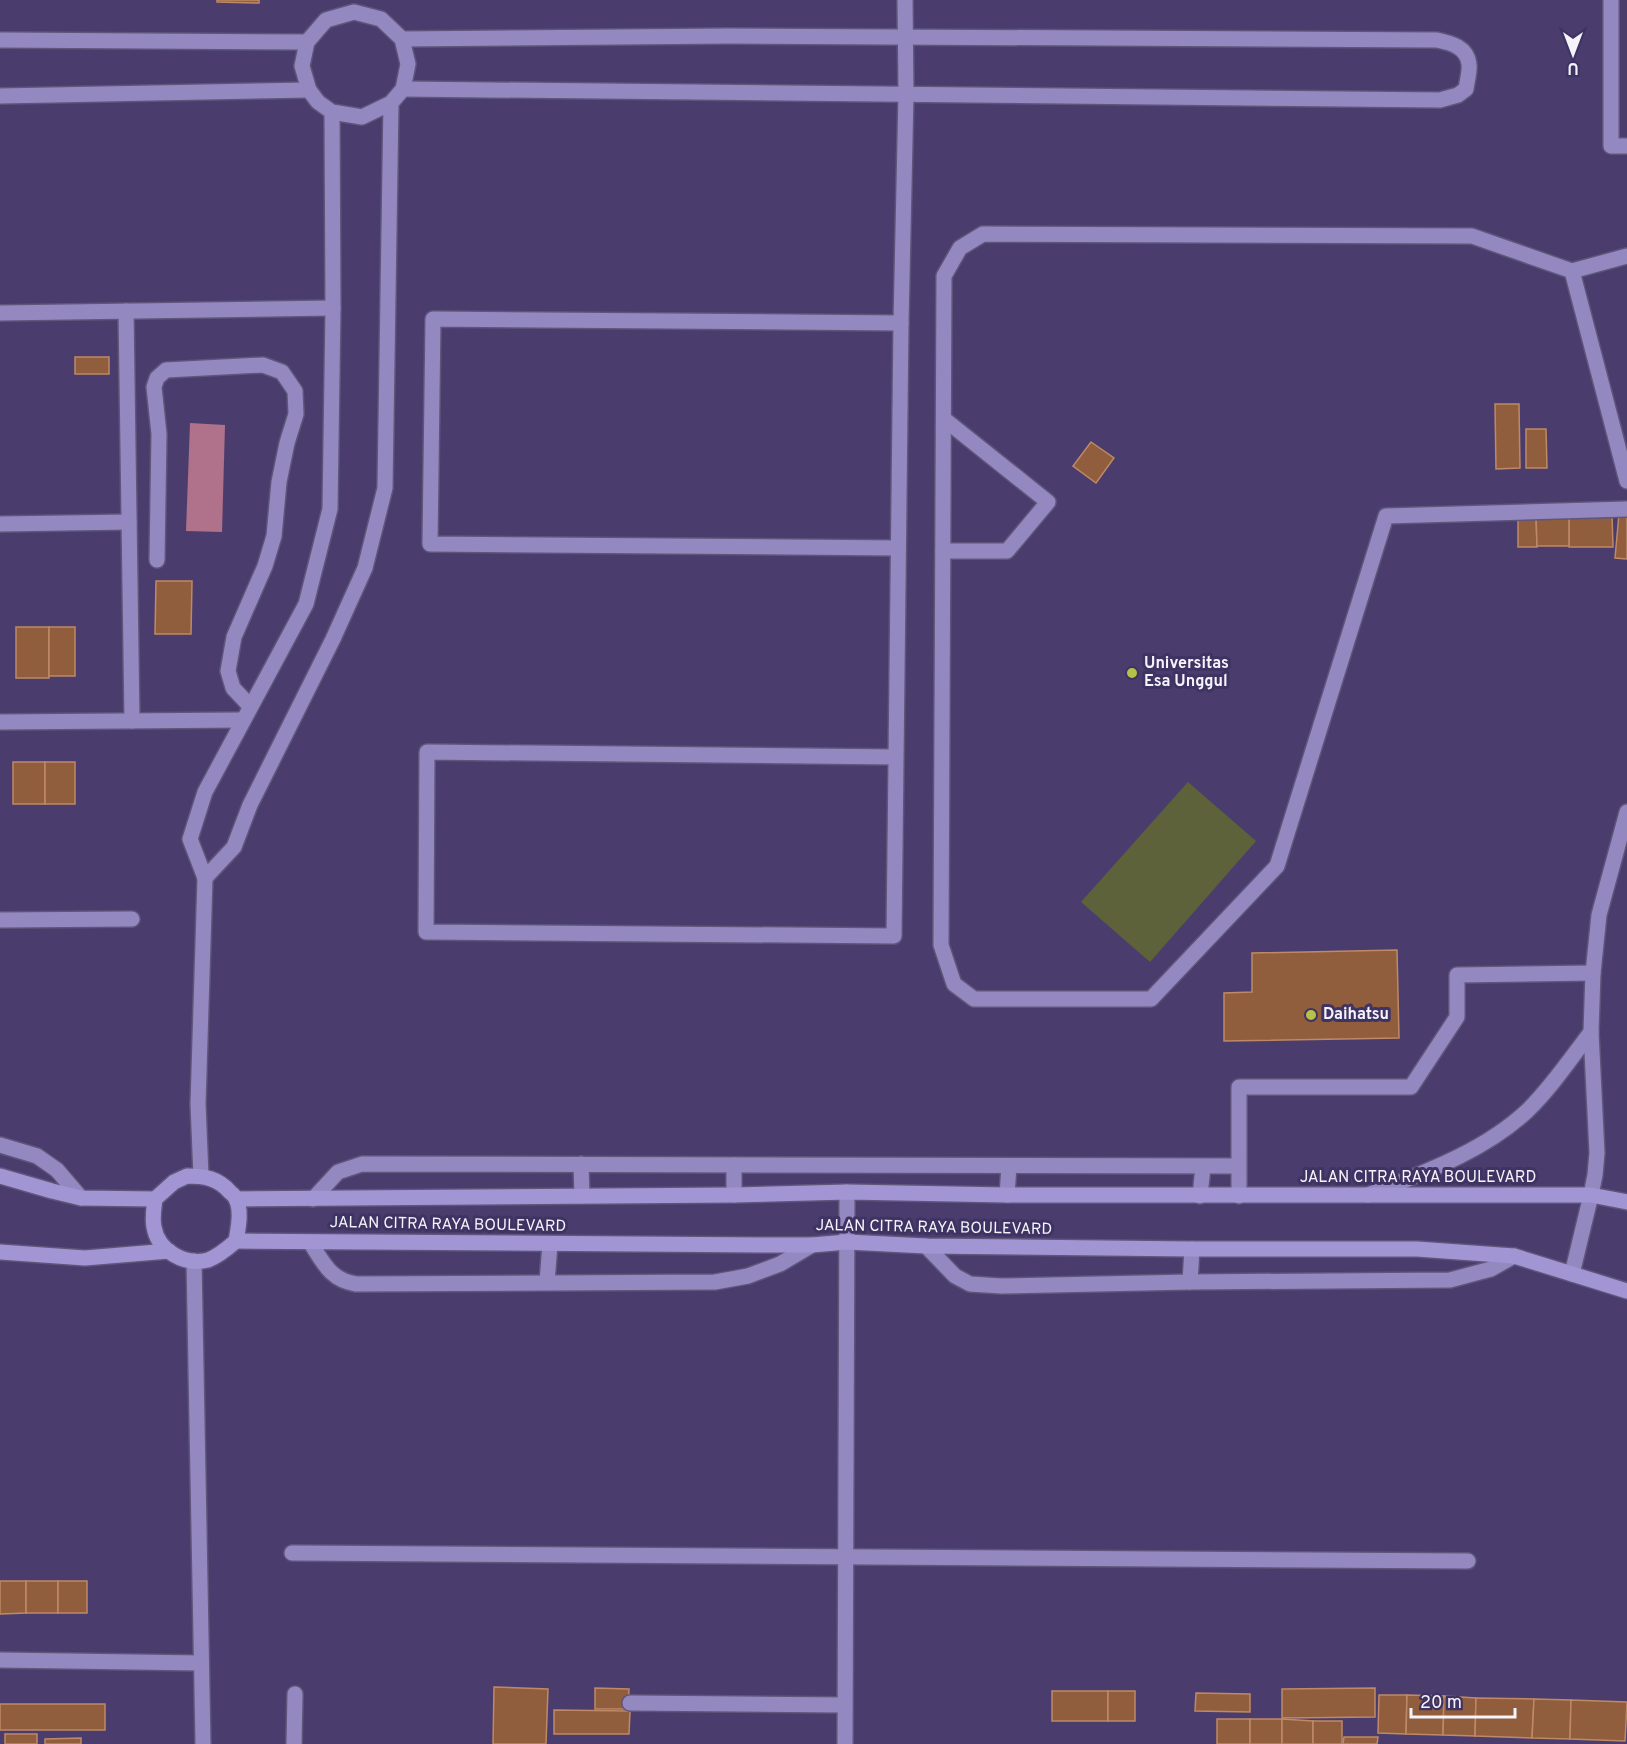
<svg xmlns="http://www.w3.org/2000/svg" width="1627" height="1744" viewBox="0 0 1627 1744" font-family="Overpass,sans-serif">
	<rect width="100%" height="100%" fill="#4a3d6e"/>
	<path fill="#5e623a" d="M1188,782l68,59 -106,121 -69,-60z"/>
	<path fill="#af728a" d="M190,423l35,2 -3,107 -36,-1z"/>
	<g fill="#905e3c" stroke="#bf8966" stroke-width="1.5">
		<path d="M217,0h42v3l-42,-1z"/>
		<rect x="75" y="357" width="34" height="17"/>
		<path d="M1495,404h24l1,64 -24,1z"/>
		<path d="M1526,429h20l1,39h-21z"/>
		<path d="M1091,442l23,16 -18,25 -23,-17z"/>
		<path d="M1619,514l8,1v44l-12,-1z"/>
		<path d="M1612,515l1,32h-44v-31z"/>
		<path d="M1518,516h18l1,31h-19z"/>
		<path d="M1536,516h33v30h-32z"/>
		<path d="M156,581h36l-1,53h-36z"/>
		<rect x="16" y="627" width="33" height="51"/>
		<rect x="49" y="627" width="26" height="49"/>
		<rect x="13" y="762" width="32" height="42"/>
		<rect x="45" y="762" width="30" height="42"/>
		<path d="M1397,950l2,88 -175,3v-48l28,-1v-39z"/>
		<path d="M0,1581h26v32l-26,1z"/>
		<rect x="26" y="1581" width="32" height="32"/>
		<rect x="58" y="1581" width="29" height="32"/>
		<path d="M494,1687l54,2 -2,55h-53z"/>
		<path d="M595,1688l34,1 -1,20h-33z"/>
		<path d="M1375,1688v29l-93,1v-29z"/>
		<rect x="1052" y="1691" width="56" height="30"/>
		<rect x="1108" y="1691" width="27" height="30"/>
		<path d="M1196,1693l54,1v18l-55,-1z"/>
		<path d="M1379,1695h28l-1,39 -28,-1z"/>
		<path d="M1407,1695l37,1 -1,39 -37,-1z"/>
		<path d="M1444,1696l32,2 -1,38 -32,-1z"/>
		<path d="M1476,1698l58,1 -2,39 -57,-2z"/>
		<path d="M1534,1699l37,1 -1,39 -38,-1z"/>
		<path d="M1571,1700l56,2 -2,39 -55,-2z"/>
		<rect x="0" y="1704" width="105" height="26"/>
		<path d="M554,1710l76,1 -1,23h-75z"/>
		<rect x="1217" y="1719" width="33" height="25"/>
		<rect x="1250" y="1719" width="32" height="25"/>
		<path d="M1282,1719l31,2v23h-31z"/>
		<rect x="1313" y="1721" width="29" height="23"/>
		<rect x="5" y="1734" width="32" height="10"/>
		<path d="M1344,1737h34l-1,7h-34z"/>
		<path d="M81,1738v6h-36v-5z"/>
	</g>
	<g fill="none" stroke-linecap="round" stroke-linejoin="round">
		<defs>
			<g id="minor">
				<path d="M1611,0v146h16"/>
				<path d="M402,39l327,-3 708,4c14,3 30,7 32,24 1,7 -2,17 -3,25l-8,6 -18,5 -1037,-11"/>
				<path d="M0,40l307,2"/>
				<path d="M0,96l309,-6"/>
				<path d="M332,112l1,196 -3,201 -24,95 -101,188 -15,47 15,39 29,-31 16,-42 83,-166 32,-71 20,-80 6,-385 12,-14 5,-25 -6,-25 -21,-20 -27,-7 -28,8 -19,22 -5,24 7,24 9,12 14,10 30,5 29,-14"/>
				<path d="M1627,256l-55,15 -100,-35 -489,-2 -23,14 -16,28 -3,669 13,39 20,15h177l126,-133 109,-350 241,-7"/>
				<path d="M1572,271l55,210"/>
				<path d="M126,311l6,410"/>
				<path d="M0,313l333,-5"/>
				<path d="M0,524l129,-2"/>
				<path d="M898,548l-468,-4 3,-225 468,4"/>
				<path d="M943,551h64l41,-49 -104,-83"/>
				<path d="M157,560l2,-126 -5,-47 3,-9 9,-8 97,-5 19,7 13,19 1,23 -9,29 -8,39 -5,54 -9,30 -31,71 -6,34 5,17 17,18"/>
				<path d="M0,722l243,-2"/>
				<path d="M896,757l-469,-5 -1,180 468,4 7,-613 5,-229 -1,-94"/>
				<path d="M0,920l132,-1"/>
				<path d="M0,1145l37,11 20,14 24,28"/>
				<path d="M581,1164l1,32"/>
				<path d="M734,1165v30"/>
				<path d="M201,1176l-3,-72 7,-226"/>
				<path d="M1007,1195l2,-29"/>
				<path d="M1368,1195c55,-22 115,-43 159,-84 24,-23 44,-53 64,-79"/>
				<path d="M1200,1196l3,-29"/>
				<path d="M1239,1196v-109h172l46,-70v-42l136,-2"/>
				<path d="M313,1199l25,-27 24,-8 876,2"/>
				<path d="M310,1242c13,20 20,38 46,42l359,-2 33,-6 32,-12 32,-19"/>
				<path d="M926,1246l29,30 15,8 31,2 189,-4 260,-2 41,-11 23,-13"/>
				<path d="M194,1261l9,483"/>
				<path d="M1572,1274l19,-79 4,-20 2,-22 -6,-121 2,-59 6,-58 28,-103"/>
				<path d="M547,1282l3,-38"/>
				<path d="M1190,1282l2,-33"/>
				<path d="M292,1553l1176,8"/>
				<path d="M0,1660l201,3"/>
				<path d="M630,1703l214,2"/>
				<path d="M294,1744l1,-50"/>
				<path d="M845,1744l2,-552"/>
			</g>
			<g id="major">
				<path d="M0,1176l52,15 29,7 74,1"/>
				<path d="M187,1176c17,0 31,2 43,16 2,2 5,4 6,7 6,12 2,30 0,42 -8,7 -17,15 -28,19 -23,6 -50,-9 -54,-33 -2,-9 0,-19 1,-28l19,-17z"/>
				<path d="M236,1199l498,-4 113,-3 160,3h584l36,7"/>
				<path d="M236,1241l538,4h38l35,-3 79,4 266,3h225l97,7 113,35"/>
				<path d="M0,1252l85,6 84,-7"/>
			</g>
		</defs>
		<use href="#minor" stroke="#5f557a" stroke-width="18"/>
		<use href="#major" stroke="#5f557a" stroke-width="18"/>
		<use href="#minor" stroke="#9488c0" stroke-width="15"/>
		<use href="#major" stroke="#a295d3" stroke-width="15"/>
	</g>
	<g fill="#b7c148" stroke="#3f3363" stroke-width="2">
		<circle cx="1132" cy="673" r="6"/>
		<circle cx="1311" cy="1015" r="6"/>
	</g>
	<g text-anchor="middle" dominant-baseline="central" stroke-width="6" stroke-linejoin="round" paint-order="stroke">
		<g font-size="16" font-weight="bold" fill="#f5f4fa" stroke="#3f3363" text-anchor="start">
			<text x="1144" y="664">Universitas<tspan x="1144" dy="18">Esa Unggul</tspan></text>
			<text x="1323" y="1015">Daihatsu</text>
		</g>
		<g font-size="16" fill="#f5f4fa" stroke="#3f3363">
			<text x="1418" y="1178">JALAN CITRA RAYA BOULEVARD</text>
			<text transform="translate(448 1225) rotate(1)">JALAN CITRA RAYA BOULEVARD</text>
			<text transform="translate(934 1228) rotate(1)">JALAN CITRA RAYA BOULEVARD</text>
		</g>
	</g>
	<g transform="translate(1573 54) rotate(180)" stroke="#3f3363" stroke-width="4.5" paint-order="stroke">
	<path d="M0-4.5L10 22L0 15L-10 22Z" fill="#f5f4fa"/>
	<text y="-9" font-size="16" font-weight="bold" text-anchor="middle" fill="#f5f4fa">U</text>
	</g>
	<path d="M1411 1708v9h104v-9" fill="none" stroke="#f5f4fa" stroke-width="3"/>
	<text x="1420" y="1708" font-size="18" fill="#f5f4fa" stroke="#3f3363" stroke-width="4.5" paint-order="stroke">20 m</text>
</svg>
